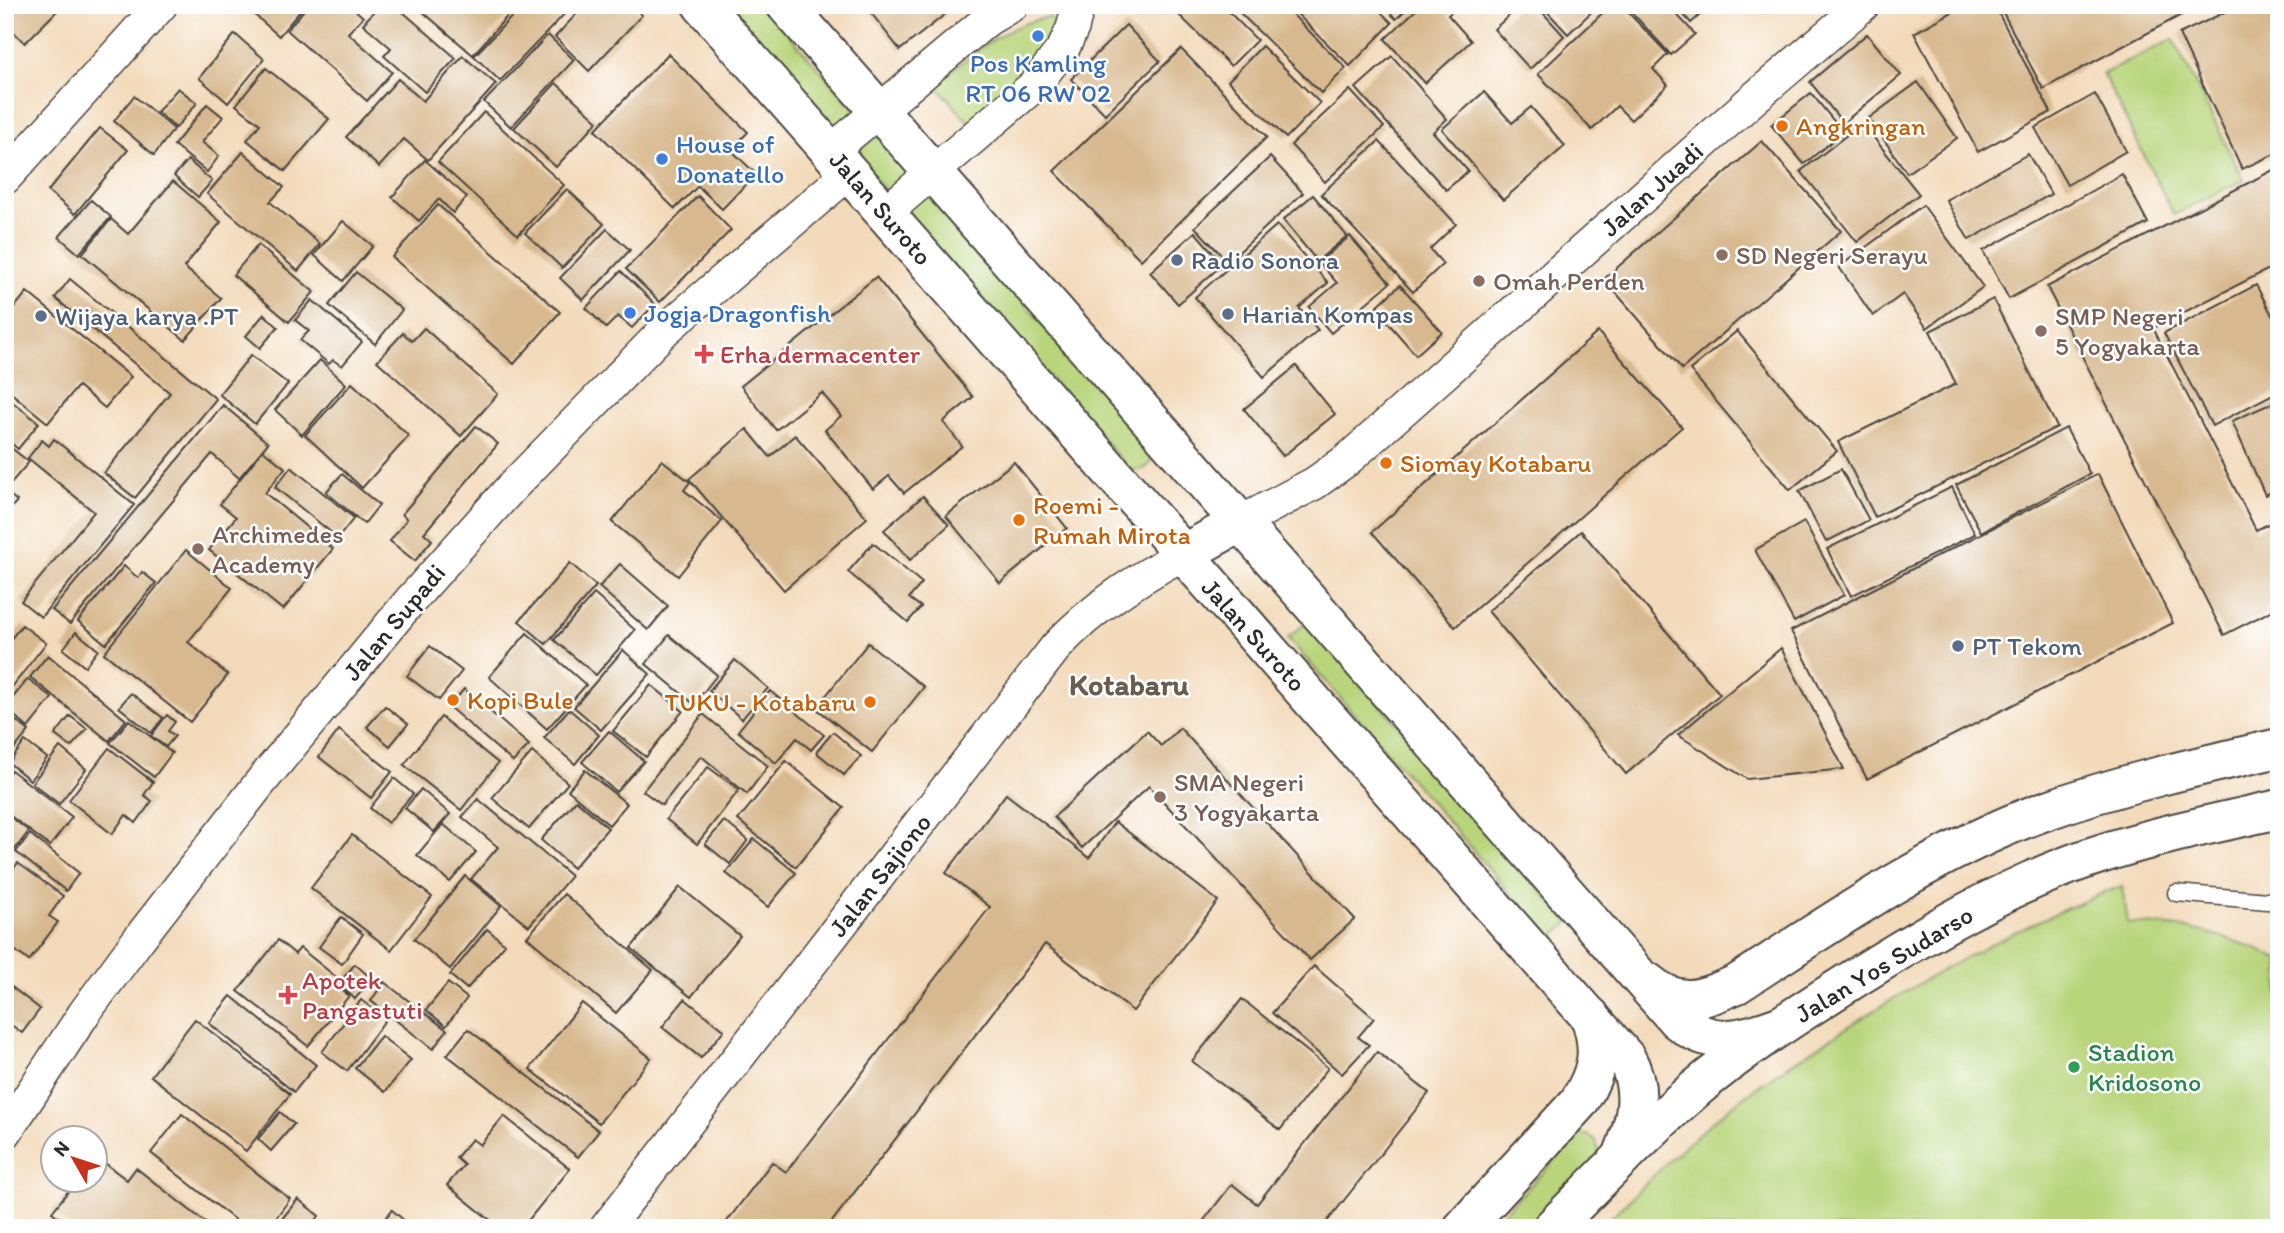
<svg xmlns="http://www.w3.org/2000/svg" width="2284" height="1233" font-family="Itim,sans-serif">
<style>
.green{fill:#b8d57c;stroke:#728054;stroke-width:2}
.building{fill:#d8b98f}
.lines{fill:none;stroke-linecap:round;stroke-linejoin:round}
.service-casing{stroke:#494540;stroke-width:19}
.minor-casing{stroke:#494540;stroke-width:35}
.tertiary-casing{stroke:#494540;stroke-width:42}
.secondary-casing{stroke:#494540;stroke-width:42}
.service{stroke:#fff;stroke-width:16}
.minor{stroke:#fff;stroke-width:32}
.tertiary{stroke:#fff;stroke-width:38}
.secondary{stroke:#fff;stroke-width:38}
.shop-dot{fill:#3f7fe0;stroke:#fff;stroke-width:2.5}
.food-dot{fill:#e8710a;stroke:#fff;stroke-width:2.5}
.education-dot{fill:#8d6e63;stroke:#fff;stroke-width:2.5}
.service-dot{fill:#5c6f8a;stroke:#fff;stroke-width:2.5}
.health-dot{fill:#e0444e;stroke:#fff;stroke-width:2.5}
.leisure-dot{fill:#2e9e5b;stroke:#fff;stroke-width:2.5}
.labels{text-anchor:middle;stroke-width:5;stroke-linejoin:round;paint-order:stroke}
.shop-label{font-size:26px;fill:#366cbe;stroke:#fff;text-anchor:start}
.food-label{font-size:26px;fill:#c56008;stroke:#fff;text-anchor:start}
.street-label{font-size:26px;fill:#2b2b2b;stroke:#fff}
.education-label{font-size:26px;fill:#785e54;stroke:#fff;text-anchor:start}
.service-label{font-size:26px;fill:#4e5e75;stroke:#fff;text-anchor:start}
.health-label{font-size:26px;fill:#be3a42;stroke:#fff;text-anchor:start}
.leisure-label{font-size:26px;fill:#27864d;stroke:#fff;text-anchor:start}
.quarter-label{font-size:30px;font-weight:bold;fill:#685d4e;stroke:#fff}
</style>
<rect width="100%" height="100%" fill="#fff"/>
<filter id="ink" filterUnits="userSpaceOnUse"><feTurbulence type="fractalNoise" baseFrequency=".0143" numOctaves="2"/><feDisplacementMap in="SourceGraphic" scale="14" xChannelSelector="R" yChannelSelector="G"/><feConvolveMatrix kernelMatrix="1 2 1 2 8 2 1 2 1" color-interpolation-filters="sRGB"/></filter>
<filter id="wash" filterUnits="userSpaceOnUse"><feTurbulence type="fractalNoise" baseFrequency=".00686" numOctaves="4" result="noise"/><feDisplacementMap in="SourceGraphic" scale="28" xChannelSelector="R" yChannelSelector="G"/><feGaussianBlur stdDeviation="1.57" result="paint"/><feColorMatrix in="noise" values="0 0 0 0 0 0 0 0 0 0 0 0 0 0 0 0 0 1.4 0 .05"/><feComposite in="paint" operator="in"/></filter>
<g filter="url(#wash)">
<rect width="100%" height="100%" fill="#f3daba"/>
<g class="green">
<path d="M723,5H763L1153,450C1153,466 1144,473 1129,469Z"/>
<path d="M1050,17L1054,23L1033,67L970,124L935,84C971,56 1004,24 1050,17Z"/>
<path d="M2173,39L2244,180L2174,215L2103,74Z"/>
<path d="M1308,621L1569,923L1550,939L1288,638Z"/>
<path d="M2122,886L2128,923C2187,925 2225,934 2279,959V1228H1600C1642,1187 1683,1145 1729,1108C1765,1079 1805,1055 1843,1030C1932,973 2023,923 2122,886Z"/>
<path d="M1579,1135H1587L1595,1139L1600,1154L1529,1228H1489Z"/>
</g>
<g id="blocks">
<g class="building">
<path d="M5,5H51L57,11L25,43L5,24Z"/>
<path d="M255,5H305L279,36L250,11Z"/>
<path d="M308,5H350L363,17L348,33L392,72L367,101L287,30Z"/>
<path d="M379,5H395L456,58L425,92L384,56L391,48L363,24Z"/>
<path d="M415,5H517L473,55Z"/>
<path d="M523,5H573L500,81L474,56Z"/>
<path d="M585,5H631L642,15L589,71L555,37Z"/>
<path d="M865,5H957L900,50Z"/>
<path d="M1169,5H1222L1257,40L1231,66Z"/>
<path d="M1232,5H1283L1346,68L1321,93Z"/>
<path d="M1288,5H1374L1392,23L1350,66Z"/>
<path d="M1383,5H1411L1396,19Z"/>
<path d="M1421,5H1459L1448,15L1471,41L1425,83L1385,39Z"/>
<path d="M1521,5H1536L1564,36L1530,69L1494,29Z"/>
<path d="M1541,5H1599L1568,34Z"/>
<path d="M1611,5H1621L1668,54L1653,69L1668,85L1631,120L1617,106L1592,130L1538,74Z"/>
<path d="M1625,5H1668L1695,34L1671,55Z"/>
<path d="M1675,5H1711L1691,23Z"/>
<path d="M1965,5H1994L2051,112L1978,152L1914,33Z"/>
<path d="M1999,5H2200L2043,89Z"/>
<path d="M2240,5H2279V152L2242,169L2179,34Z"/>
<path d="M1126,25L1160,61L1105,114L1071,79Z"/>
<path d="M235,34L264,59L228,103L199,78Z"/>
<path d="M1867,34L1901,75L1843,123L1810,82Z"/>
<path d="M548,35L574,60L511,127L484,102Z"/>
<path d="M1262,46L1320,103L1286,138L1228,81Z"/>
<path d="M1181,49L1267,137L1141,260L1054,171Z"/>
<path d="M668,54L748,132L731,150L756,174L722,209L698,186L675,209L595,130Z"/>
<path d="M463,56L496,84L428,160L404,139L379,167L346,137L398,79L423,101Z"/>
<path d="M1392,56L1447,119L1433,132L1468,171L1446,190L1356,88Z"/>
<path d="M266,68L329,119L285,171L247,140L260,124L236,105Z"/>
<path d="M1918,82L1957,138L1907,173L1869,118Z"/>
<path d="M556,83L598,121L556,167L514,128Z"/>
<path d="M178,88L197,103L176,128L157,112Z"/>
<path d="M1350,90L1384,127L1325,182L1291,145Z"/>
<path d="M1484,92L1512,123L1531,107L1565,146L1503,200L1442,129Z"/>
<path d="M1811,93L1843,132L1804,164L1771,125Z"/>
<path d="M2095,94L2126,151L2067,185L2035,128Z"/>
<path d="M134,96L174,129L154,155L114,121Z"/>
<path d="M207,104L223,117L202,142L219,156L207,172L174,145Z"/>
<path d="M484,112L564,185L518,235L438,162Z"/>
<path d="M1862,123L1919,194L1857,242L1801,171Z"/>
<path d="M100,128L128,150L75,214L48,191Z"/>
<path d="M1379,141L1456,224L1430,249L1443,264L1413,292L1321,194Z"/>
<path d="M1762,141L1841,231L1682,369L1604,279Z"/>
<path d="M243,152L284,187L270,202L320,244L298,271L207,194Z"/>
<path d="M2028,154L2051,194L1969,240L1946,200Z"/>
<path d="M1270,157L1303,193L1228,262L1195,227Z"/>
<path d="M188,160L212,181L198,197L174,176Z"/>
<path d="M425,160L467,197L453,213L439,199L419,221L392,197Z"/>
<path d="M2279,167V264L2153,328L2256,530L2279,519V607L2224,635L2047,287Z"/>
<path d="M2122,174L2148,223L2009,299L1983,251Z"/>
<path d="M173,181L221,222L184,267L221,298L185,340L82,254L111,219L128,234Z"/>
<path d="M567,189L604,224L562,268L525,233Z"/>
<path d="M1313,195L1347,236L1317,261L1283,220Z"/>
<path d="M698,196L731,230L660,302L626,269Z"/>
<path d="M91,200L111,217L79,254L59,237Z"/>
<path d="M438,205L560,312L514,364L392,257Z"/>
<path d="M1923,205L1983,287L1927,328L1903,294L1873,316L1839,267Z"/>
<path d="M343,221L373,246L343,281L314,255Z"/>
<path d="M1277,225L1328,283L1299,308L1318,330L1264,377L1195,297Z"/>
<path d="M607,229L630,250L583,300L560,278Z"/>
<path d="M1195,232L1223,264L1178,304L1150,272Z"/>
<path d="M1350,236L1390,283L1331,333L1309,307L1337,283L1319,262Z"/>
<path d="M258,245L314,292L289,322L233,275Z"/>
<path d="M621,271L655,304L632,328L618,316L606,328L586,308Z"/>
<path d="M356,272L402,310L375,344L329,305Z"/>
<path d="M876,277L973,397L943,422L962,446L904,493L889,476L873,489L825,430L841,416L822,393L776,430L741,386Z"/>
<path d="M70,279L216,399L135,498L104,473L170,393L55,298Z"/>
<path d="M1400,285L1442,332L1416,355L1375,308Z"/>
<path d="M2256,285L2279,328V391L2212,426L2164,333Z"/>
<path d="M27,292L131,377L105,408L78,386L48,423L5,388V319Z"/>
<path d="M1993,299L2057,427L1875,517L1838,442L1956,384L1930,331Z"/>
<path d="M312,300L362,342L342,366L333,360L329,364L300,340L309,331L295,320Z"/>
<path d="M264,314L278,327L260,348L246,336Z"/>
<path d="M424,328L498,394L461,436L377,361L403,333L412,341Z"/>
<path d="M1737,331L1837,451L1790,490L1690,370Z"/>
<path d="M1598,332L1682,427L1455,627L1372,532Z"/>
<path d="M251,355L288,384L255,424L219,394Z"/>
<path d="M320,360L346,384L302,435L275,410Z"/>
<path d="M1296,366L1335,414L1283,456L1244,409Z"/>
<path d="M352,383L409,436L362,488L305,435Z"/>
<path d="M5,396L39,423L18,449L5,438Z"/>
<path d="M2279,400V489L2265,495L2232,421Z"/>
<path d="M223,405L268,443L239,478L212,454L70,624L52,610Z"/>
<path d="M476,426L498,444L424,533L432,540L415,561L390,541L407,519L402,514Z"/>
<path d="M2066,428L2090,474L1981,532L1956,485Z"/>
<path d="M747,429L770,457L795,435L867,518L784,590L689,479Z"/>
<path d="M54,439L134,505L41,617L21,601L94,512L28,458L42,440L49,446Z"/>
<path d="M5,443L29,462L5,490Z"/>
<path d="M263,450L285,468L265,493L333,549L283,610L209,550L236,517L220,504Z"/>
<path d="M662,460L690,482L684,490L722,521L678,576L612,522Z"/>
<path d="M1014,462L1067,528L1000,583L946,516Z"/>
<path d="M291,467L354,518L338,538L275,487Z"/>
<path d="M1841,469L1869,520L1826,542L1799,491Z"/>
<path d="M342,474L379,505L364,524L326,492Z"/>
<path d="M2098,474L2173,623L1867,779L1791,631Z"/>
<path d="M1952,487L1975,534L1851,596L1827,549Z"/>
<path d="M5,491L17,501L5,515Z"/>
<path d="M923,496L949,525L910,560L884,530Z"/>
<path d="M1804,522L1844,595L1794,622L1755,550Z"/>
<path d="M1581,531L1720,694L1626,774L1488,611Z"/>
<path d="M873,543L922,583L909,598L921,607L908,622L848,572Z"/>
<path d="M186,550L232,588L188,642L228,675L190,722L104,653Z"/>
<path d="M570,563L596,586L546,644L519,621Z"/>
<path d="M620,564L668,606L648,630L599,587Z"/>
<path d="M124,566L138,578L142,572L156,583L106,644L78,621Z"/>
<path d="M594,594L635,630L596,675L554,640Z"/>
<path d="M22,625L46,643L5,696V646Z"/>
<path d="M76,632L98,650L85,667L63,649Z"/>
<path d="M527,633L586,685L547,729L489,677Z"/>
<path d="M669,635L717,675L694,704L646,664Z"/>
<path d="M868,643L924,687L872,752L816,708Z"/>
<path d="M430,646L462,671L439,700L407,676Z"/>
<path d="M1781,648L1844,769L1747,779L1678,735Z"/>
<path d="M623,650L650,674L601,730L574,707Z"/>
<path d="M48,655L126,720L109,741L30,677Z"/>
<path d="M735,660L768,688L742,719L709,691Z"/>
<path d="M28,679L52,698L28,728L5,707Z"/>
<path d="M651,685L683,711L646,757L613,731Z"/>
<path d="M464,689L529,745L513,762L449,707Z"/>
<path d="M770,691L824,735L811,750L797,738L776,763L738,731Z"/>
<path d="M131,693L163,718L151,733L119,707Z"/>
<path d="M385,706L408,724L390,746L367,727Z"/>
<path d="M569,709L599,735L575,764L544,738Z"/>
<path d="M5,712L29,731L11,753L5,749Z"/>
<path d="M703,714L768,766L747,794L701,756L662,805L643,791Z"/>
<path d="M167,715L175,722L168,731L175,736L166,747L151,736Z"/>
<path d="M70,716L87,729L71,747L55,735Z"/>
<path d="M441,717L498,763L461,810L404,765Z"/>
<path d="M129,720L172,753L154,777L110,743Z"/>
<path d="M1180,728L1355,919L1310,960L1149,786L1082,848L1054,817L1147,731L1161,746Z"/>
<path d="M339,730L392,772L371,798L319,757Z"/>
<path d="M609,731L644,761L616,792L582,762Z"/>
<path d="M833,732L861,756L844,775L816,752Z"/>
<path d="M25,741L47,758L30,780L9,763Z"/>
<path d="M60,747L86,769L59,804L32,783Z"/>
<path d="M109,748L153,782L144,795L152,801L136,823L126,815L112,834L69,800Z"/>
<path d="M532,752L568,783L529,829L492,798Z"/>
<path d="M786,761L844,808L796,867L738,820Z"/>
<path d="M708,767L739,790L697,844L666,819Z"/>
<path d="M11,770L72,817L50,846L5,812V778Z"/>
<path d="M585,770L627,804L609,825L568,790Z"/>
<path d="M394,778L413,794L388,823L370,808Z"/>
<path d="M421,789L450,814L434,832L405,808Z"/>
<path d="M1006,794L1089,858L1115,822L1218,901L1133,1011L1045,944L831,1223L836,1228H722L772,1162L786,1172L990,907L946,873Z"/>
<path d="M478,799L571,876L529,926L471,879L498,847L462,817Z"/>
<path d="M576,800L608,828L573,868L541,840Z"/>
<path d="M5,813L29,831L13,852L5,846Z"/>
<path d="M724,821L748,840L730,864L705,844Z"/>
<path d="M443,824L476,852L450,882L417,855Z"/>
<path d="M30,834L79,873L66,891L16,852Z"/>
<path d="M352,835L432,897L391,950L311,888Z"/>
<path d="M754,839L796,873L768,907L726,873Z"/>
<path d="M18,863L63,896L49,916L58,922L29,961L5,943V880Z"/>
<path d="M465,876L501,906L450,969L414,939Z"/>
<path d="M680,887L740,936L691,997L631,948Z"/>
<path d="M564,894L653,970L616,1013L527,937Z"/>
<path d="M341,917L363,934L342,964L319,947Z"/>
<path d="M487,929L505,944L467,989L450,975Z"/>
<path d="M278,940L295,954L300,948L341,981L355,964L372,979L355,999L337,983L336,985L349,996L308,1046L238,991Z"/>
<path d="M1314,966L1374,1018L1358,1037L1369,1045L1342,1074L1272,1013Z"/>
<path d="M5,982L40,1009L22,1033L5,1020Z"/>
<path d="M384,982L447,1030L433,1049L371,1001Z"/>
<path d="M448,983L467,998L446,1026L426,1010Z"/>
<path d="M231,996L316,1065L294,1092L209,1023Z"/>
<path d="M685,999L724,1030L701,1058L662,1027Z"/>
<path d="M1242,999L1328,1068L1280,1130L1192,1061Z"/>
<path d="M361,1000L386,1019L347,1071L322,1052Z"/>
<path d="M582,1003L651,1058L599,1123L530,1069Z"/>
<path d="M195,1019L290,1094L246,1151L151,1076Z"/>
<path d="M468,1029L599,1131L578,1157L447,1055Z"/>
<path d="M381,1036L411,1060L385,1092L355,1068Z"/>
<path d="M1377,1052L1429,1093L1322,1228H1198L1232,1184L1257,1204Z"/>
<path d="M280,1112L294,1124L271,1151L258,1139Z"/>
<path d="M182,1114L290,1199L268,1228H245L151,1153Z"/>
<path d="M504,1116L570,1169L522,1228H500L447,1185L464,1165L456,1158L472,1139L480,1145Z"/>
<path d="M102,1161L127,1180L136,1168L210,1226L73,1228L52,1212L77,1180L84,1184L87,1180H94V1171Z"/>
<path d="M298,1199L319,1216L310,1228H279L276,1226Z"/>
<path d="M392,1210L413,1228H378Z"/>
</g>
</g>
</g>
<g filter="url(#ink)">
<use href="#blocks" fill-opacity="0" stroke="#494540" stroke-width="2"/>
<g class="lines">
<defs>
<path id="service" d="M2176,893L2279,902"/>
<g id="minor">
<path d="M831,151L987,20L1012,5"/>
<path d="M5,178L161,5"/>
<path d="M885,213L1035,85L1064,47L1073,27L1078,5"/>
<path d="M1241,522L1315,483L1347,460L1752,100L1863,5"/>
<path d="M5,1133L85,1012L138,940L260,783L410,601L510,489L665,330L850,172"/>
<path d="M606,1228L1056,647C1093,607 1136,580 1183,554"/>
</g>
<g id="tertiary">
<path d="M1183,554L1241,522"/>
<path d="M1463,1228L1579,1102C1598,1071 1602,1051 1590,1016"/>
</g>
<g id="secondary">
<path d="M702,5L1626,1058C1645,1092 1635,1125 1621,1159"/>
<path d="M786,5L1677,1020C1713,1049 1742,1040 1782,1025"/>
<path d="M1646,981C1679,1009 1700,1000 1737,984C1834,921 1933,852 2042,812C2119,784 2199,766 2279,748"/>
<path d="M1552,1228C1598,1182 1643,1134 1693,1091C1740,1051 1792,1018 1844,985C1923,935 2005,886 2094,856C2154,836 2216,823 2279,809"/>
</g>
</defs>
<use href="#service" class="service-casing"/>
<use href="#minor" class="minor-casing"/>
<use href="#tertiary" class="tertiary-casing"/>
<use href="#secondary" class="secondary-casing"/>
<use href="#service" class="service"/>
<use href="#minor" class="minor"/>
<use href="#tertiary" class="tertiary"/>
<use href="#secondary" class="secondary"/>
</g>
</g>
<g class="shop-dot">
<circle cx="1038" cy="36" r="7"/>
<circle cx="662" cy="159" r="7"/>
<circle cx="630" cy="313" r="7"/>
</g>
<g class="food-dot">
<circle cx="1782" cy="126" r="7"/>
<circle cx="1386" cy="463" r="7"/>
<circle cx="1019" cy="520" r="7"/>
<circle cx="453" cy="700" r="7"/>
<circle cx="870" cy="702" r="7"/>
</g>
<g class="education-dot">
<circle cx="1722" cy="255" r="7"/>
<circle cx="1479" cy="281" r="7"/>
<circle cx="2041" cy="331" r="7"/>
<circle cx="198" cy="549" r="7"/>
<circle cx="1160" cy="797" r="7"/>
</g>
<g class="service-dot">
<circle cx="1177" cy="260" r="7"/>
<circle cx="1228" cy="314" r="7"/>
<circle cx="41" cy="316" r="7"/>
<circle cx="1958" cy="646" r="7"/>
</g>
<g class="health-dot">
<path d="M700.5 343.5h7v7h7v7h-7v7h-7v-7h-7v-7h7z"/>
<path d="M284.5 984.5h7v7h7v7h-7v7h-7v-7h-7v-7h7z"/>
</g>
<circle class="leisure-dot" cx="2074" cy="1067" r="7"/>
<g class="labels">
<g class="shop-label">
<text x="1038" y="72" text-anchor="middle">Pos Kamling<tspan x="1038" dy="30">RT 06 RW 02</tspan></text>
<text x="676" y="153">House of<tspan x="676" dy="30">Donatello</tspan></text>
<text x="644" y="322">Jogja Dragonfish</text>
</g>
<g class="food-label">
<text x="1796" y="135">Angkringan</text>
<text x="1400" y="472">Siomay Kotabaru</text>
<text x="1033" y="514">Roemi -<tspan x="1033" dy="30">Rumah Mirota</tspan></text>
<text x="467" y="709">Kopi Bule</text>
<text x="856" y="711" text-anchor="end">TUKU - Kotabaru</text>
</g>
<g class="street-label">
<text transform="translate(1652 189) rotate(-42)" y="9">Jalan Juadi</text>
<text transform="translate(881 208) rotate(49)" y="9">Jalan Suroto</text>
<text transform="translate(394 622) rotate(-50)" y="9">Jalan Supadi</text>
<text transform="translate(1254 635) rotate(48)" y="9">Jalan Suroto</text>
<text transform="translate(880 875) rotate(-52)" y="9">Jalan Sajiono</text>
<text transform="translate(1884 964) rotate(-31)" y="9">Jalan Yos Sudarso</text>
</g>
<g class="education-label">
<text x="1736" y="264">SD Negeri Serayu</text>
<text x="1493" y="290">Omah Perden</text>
<text x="2055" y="325">SMP Negeri<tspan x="2055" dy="30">5 Yogyakarta</tspan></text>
<text x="212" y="543">Archimedes<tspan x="212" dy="30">Academy</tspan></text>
<text x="1174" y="791">SMA Negeri<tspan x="1174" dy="30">3 Yogyakarta</tspan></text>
</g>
<g class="service-label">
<text x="1191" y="269">Radio Sonora</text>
<text x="1242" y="323">Harian Kompas</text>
<text x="55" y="325">Wijaya karya .PT</text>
<text x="1972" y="655">PT Tekom</text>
</g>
<g class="health-label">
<text x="720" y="363">Erha dermacenter</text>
<text x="302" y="989">Apotek<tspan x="302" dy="30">Pangastuti</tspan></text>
</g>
<g class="leisure-label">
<text x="2088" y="1061">Stadion<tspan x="2088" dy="30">Kridosono</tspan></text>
</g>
<g class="quarter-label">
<text x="1129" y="695">Kotabaru</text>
</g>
</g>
<rect width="2284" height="1233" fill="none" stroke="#fff" stroke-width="28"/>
<g transform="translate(74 1159) rotate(309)"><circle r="33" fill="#ffffff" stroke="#aaaaaa" stroke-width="2"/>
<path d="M0-5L12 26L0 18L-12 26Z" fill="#c8321e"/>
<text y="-10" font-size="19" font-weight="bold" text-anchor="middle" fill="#2b2b2b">N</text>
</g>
</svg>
